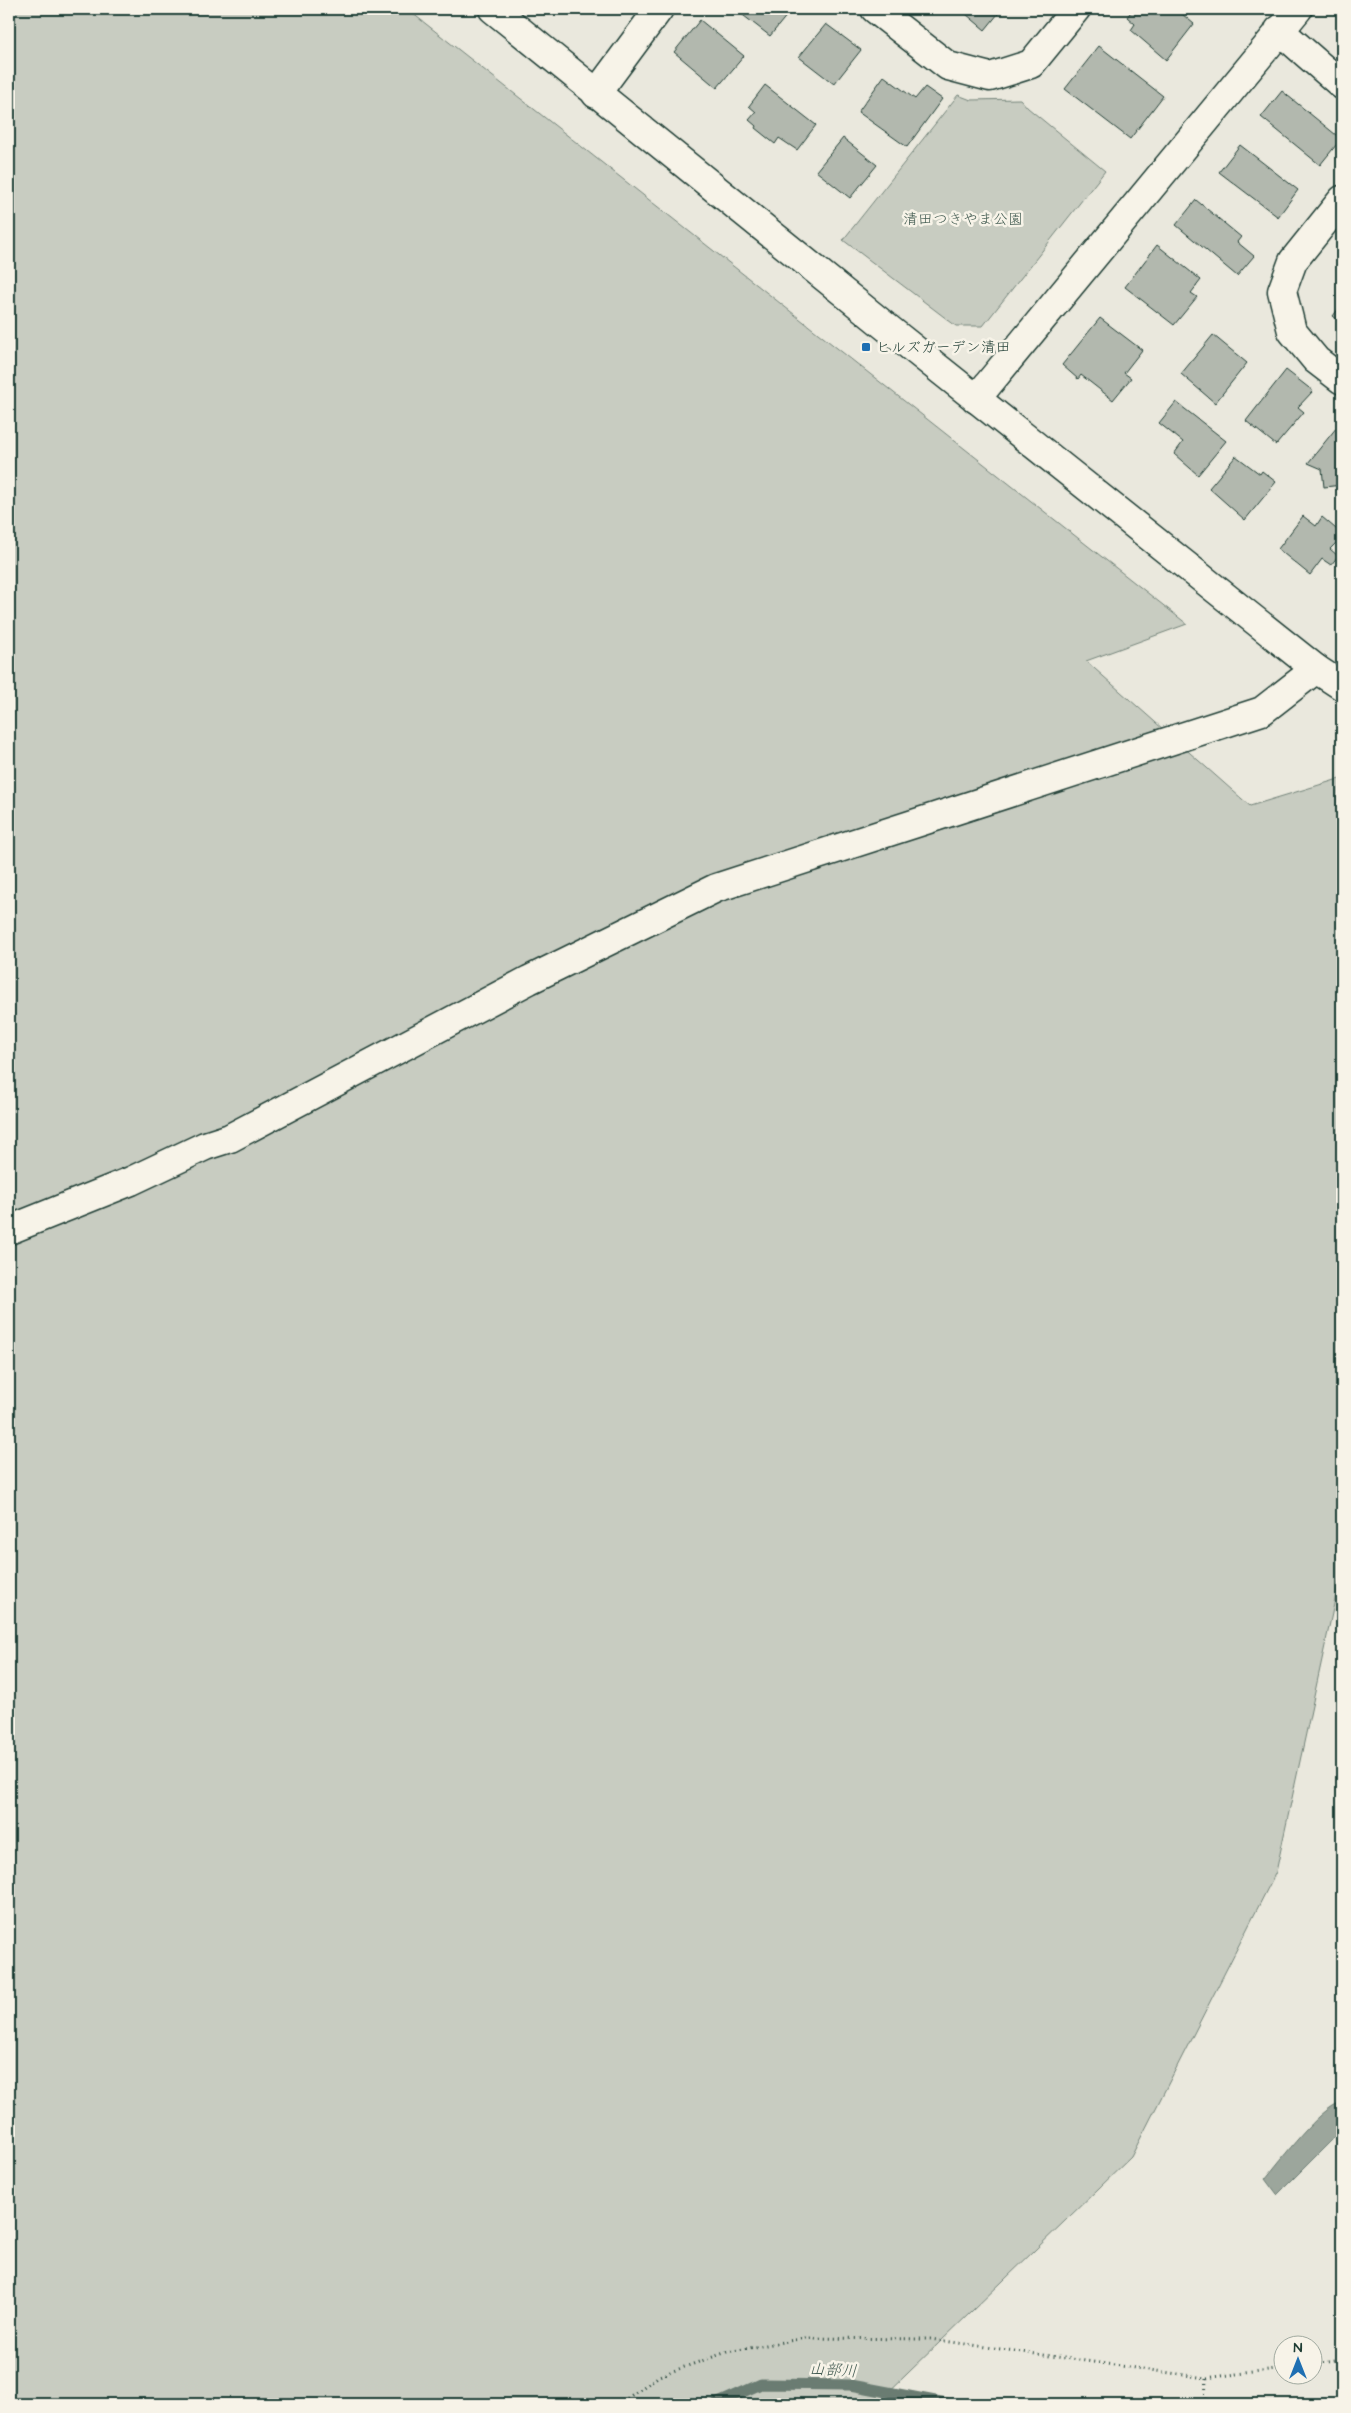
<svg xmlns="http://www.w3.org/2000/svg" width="1351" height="2413" font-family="'Architects Daughter','Klee One',sans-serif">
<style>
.green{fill:#c8ccc1;stroke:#74847a}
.water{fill:#9ca69c;stroke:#6a7c72}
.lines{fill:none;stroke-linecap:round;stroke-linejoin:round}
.stream{stroke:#6a7c72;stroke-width:11}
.building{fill:#b2b8ae;stroke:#1f3d34}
.street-casing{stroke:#1f3d34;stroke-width:31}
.secondary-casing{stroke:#1f3d34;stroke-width:31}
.path{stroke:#1f3d34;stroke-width:3;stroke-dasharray:1 4;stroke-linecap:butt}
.street{stroke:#f7f3e8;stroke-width:28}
.secondary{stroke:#f7f3e8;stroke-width:28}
.poi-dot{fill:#1f6fb2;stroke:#f7f3e8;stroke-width:2}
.labels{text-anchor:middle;stroke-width:5;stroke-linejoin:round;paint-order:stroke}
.park-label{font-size:15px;fill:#415a50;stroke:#f7f3e8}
.poi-label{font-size:15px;fill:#1f3d34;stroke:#f7f3e8;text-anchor:start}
.water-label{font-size:16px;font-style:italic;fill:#445c53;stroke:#f7f3e8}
</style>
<rect width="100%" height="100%" fill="#eae8dd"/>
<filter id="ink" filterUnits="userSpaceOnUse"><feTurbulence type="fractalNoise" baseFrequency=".02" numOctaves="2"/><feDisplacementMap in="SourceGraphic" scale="10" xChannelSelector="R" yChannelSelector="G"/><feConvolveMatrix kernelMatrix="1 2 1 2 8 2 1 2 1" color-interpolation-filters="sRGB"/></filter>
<g filter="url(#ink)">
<g class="green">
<path d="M9,9H407L1187,624L1086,661L1250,806L1342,778V1567L1276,1872L1131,2157L876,2404H9Z"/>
<path d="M958,95L971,100L1020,99L1028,108L1105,171L983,326H956L843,240Z"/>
</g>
<path class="water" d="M1342,2102V2133L1337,2135L1277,2195L1265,2179C1281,2160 1320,2107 1342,2102Z"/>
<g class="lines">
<path class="stream" d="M716,2404L761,2384L851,2385L951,2404"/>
</g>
<g class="building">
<path d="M735,9H792L770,36Z"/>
<path d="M960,9H1002L985,30Z"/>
<path d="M1133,9H1176L1194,24L1166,60L1131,30L1135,24L1127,17Z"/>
<path d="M700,20L744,56L717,88L674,52Z"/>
<path d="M826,24L861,50L834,84L799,57Z"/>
<path d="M1099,46L1163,96L1130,139L1065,89Z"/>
<path d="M884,76L915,99L925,87L942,99L907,147L858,112Z"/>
<path d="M765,85L816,125L797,150L779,138L775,144L755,128L756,126L749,120L756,112L749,106Z"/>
<path d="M1282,91L1341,139L1320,165L1261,117Z"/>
<path d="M843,138L877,165L850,198L816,171Z"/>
<path d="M1240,145L1298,190L1278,217L1219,172Z"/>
<path d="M1196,200L1241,237L1237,242L1254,256L1237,276L1176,225Z"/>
<path d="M1157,245L1201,280L1191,293L1197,297L1174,325L1125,287Z"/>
<path d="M1342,304V323L1333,316Z"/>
<path d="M1100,318L1142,350L1124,373L1131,378L1113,400L1081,375L1078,379L1062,365Z"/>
<path d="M1213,335L1247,363L1215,403L1181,374Z"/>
<path d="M1286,370L1313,391L1298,407L1304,412L1276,445L1246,421Z"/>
<path d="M1176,402L1226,441L1198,475L1174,454L1183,442L1159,423Z"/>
<path d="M1337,427L1342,431V485L1324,487L1322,469L1308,463Z"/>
<path d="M1236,456L1260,474L1262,471L1276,482L1245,520L1209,488Z"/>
<path d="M1303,516L1316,526L1322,517L1342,534V537L1330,549L1338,556L1331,565L1322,559L1310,575L1278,549Z"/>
</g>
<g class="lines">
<defs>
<g id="street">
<path d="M875,9L948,66L990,77L1031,64L1076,9"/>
<path d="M1279,30L1342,85"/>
<path d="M596,94L659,9"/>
<path d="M1342,200L1293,261L1282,291L1292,331L1316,360L1342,380"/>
<path d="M9,1230L131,1181L205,1146L230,1138L529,980L716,888L1262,711L1316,669"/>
</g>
<g id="secondary">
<path d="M493,9L885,326L1316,669L1342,686"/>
<path d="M976,399L1298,9"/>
</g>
</defs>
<use href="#street" class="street-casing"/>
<use href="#secondary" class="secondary-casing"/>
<g class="path">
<path d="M1314,2364L1342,2360"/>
<path d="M619,2404L659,2376L727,2352L805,2338L930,2339L1206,2378L1284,2368"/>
<path d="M1205,2404L1206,2378"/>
</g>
<use href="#street" class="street"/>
<use href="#secondary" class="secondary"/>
</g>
</g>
<rect class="poi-dot" x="861" y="342" width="10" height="10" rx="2.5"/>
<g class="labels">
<g class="park-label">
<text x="963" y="224">清田つきやま公園</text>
</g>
<g class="poi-label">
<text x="876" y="352">ヒルズガーデン清田</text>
</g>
<g class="water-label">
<text transform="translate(833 2369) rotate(3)" y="6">山部川</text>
</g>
</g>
<rect width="1351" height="2413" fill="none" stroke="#f7f3e8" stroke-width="30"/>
<rect x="15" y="15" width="1321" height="2383" fill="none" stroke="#1f3d34" stroke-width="2" filter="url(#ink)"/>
<g transform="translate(1298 2360)"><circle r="24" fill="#f7f3e8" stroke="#a1aaa0"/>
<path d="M0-4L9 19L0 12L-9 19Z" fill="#1f6fb2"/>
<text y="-8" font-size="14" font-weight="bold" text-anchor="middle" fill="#1f3d34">N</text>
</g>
</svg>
